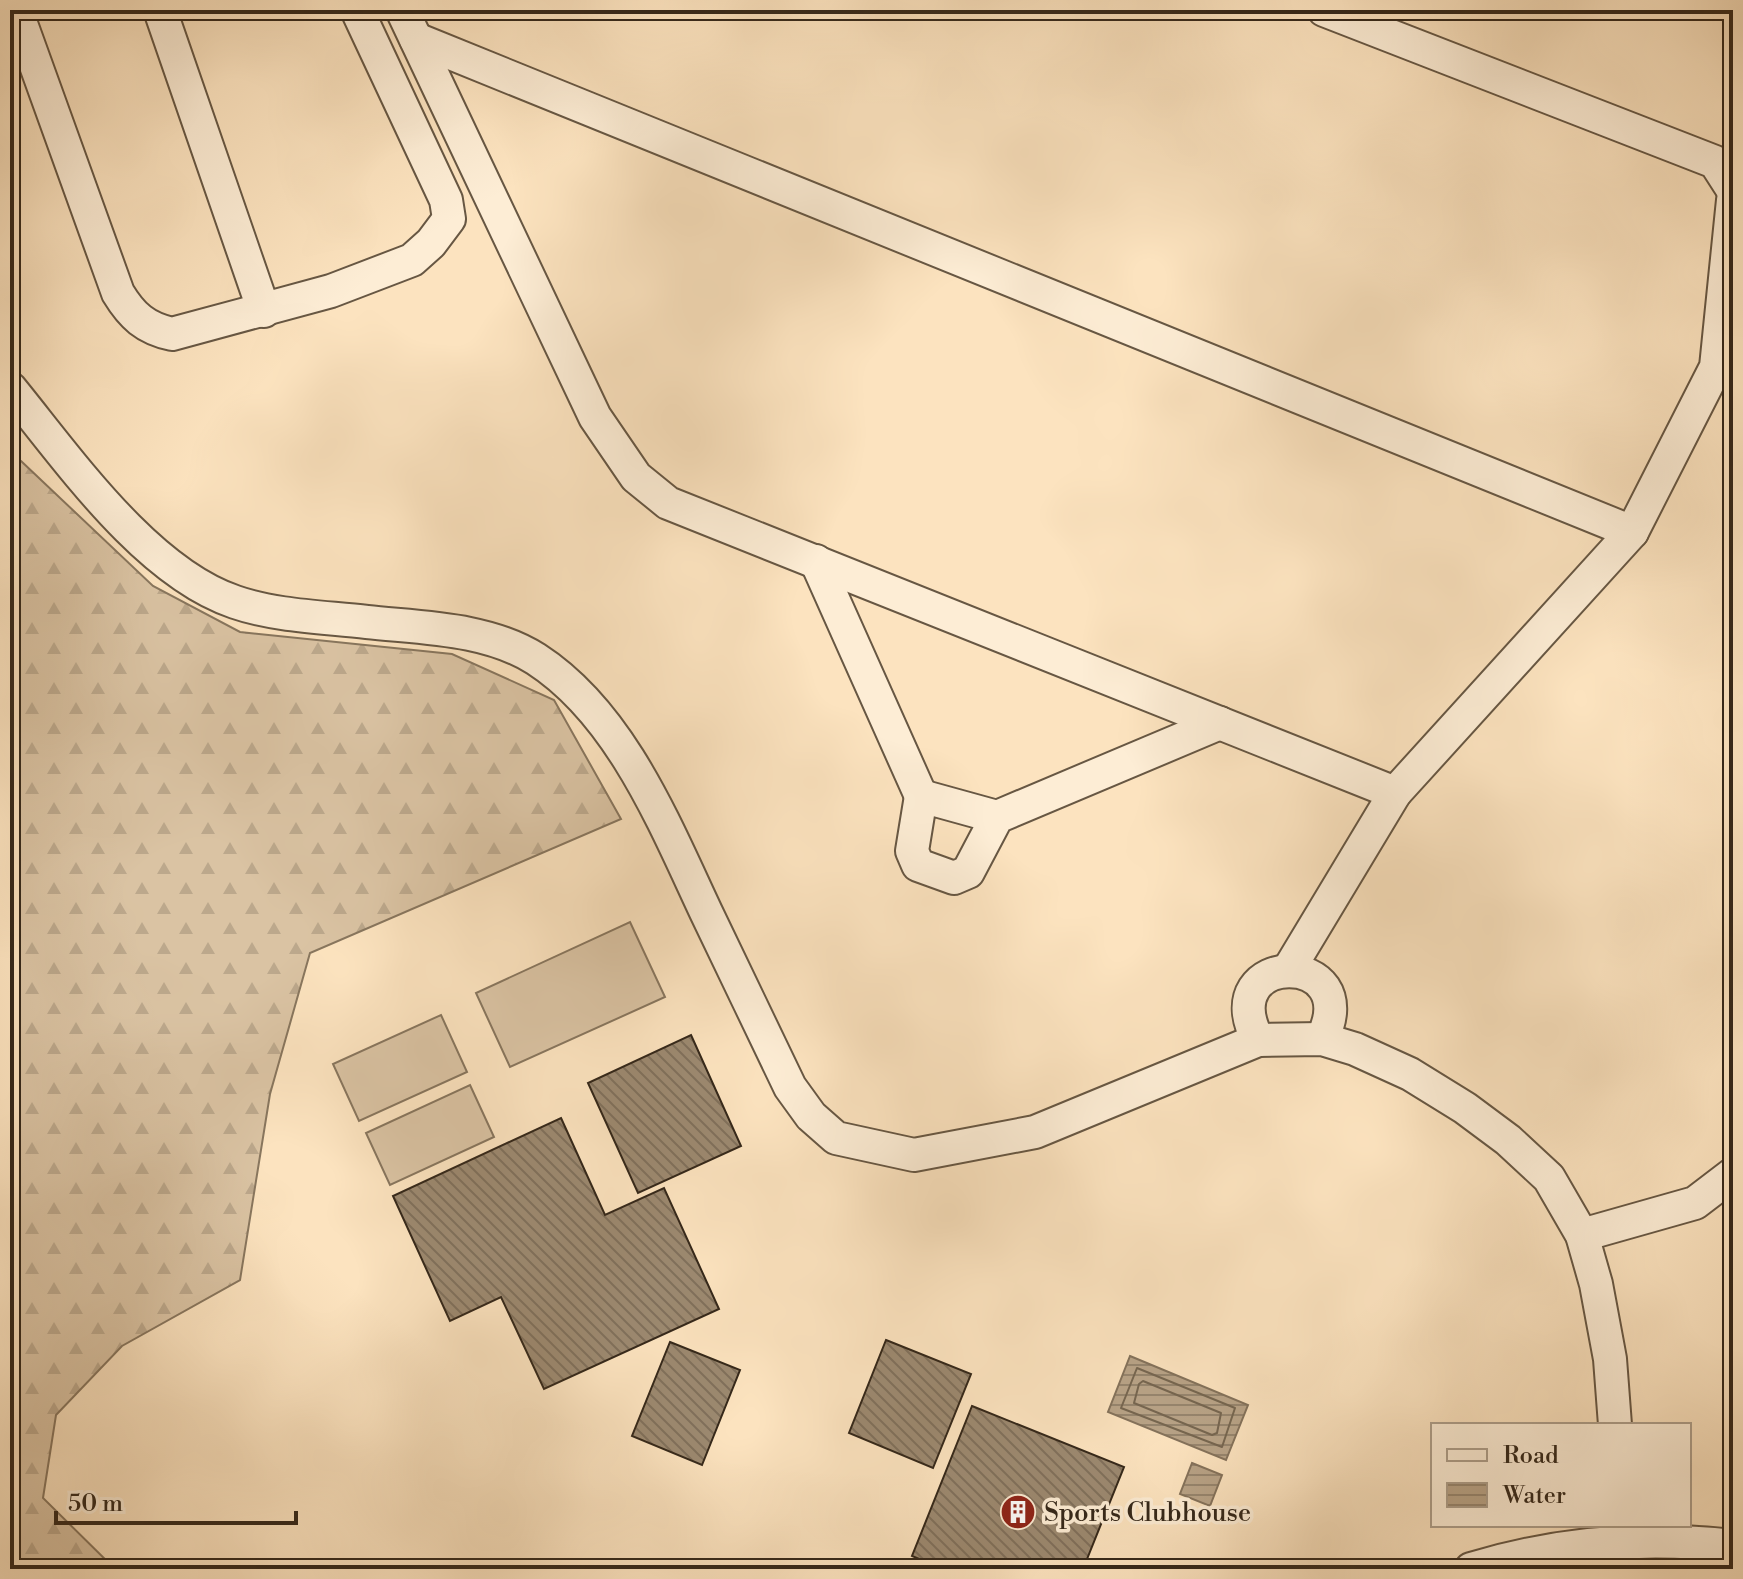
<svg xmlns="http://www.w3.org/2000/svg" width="1743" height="1579" font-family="'Libre Bodoni',serif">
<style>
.forest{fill:url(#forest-firs);stroke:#88765e;stroke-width:2}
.pitch{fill:#dac3a3;stroke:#88765e;stroke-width:2}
.water{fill:url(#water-rules);stroke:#84725b;stroke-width:2}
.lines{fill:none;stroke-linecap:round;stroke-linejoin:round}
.shore{stroke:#766650;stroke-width:2}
.building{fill:url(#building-back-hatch);stroke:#35281a;stroke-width:2}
.street-casing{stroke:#675743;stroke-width:36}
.street{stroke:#fdedd5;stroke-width:32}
.labels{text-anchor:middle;stroke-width:7;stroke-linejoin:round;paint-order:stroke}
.poi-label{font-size:26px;fill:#35281a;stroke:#fdedd5;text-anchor:start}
</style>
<defs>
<pattern id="forest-firs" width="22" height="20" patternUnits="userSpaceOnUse" patternTransform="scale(2)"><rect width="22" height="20" fill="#dac3a3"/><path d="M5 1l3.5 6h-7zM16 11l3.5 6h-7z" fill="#bca88c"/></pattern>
<pattern id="water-rules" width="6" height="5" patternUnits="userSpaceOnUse" patternTransform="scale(2)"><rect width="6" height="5" fill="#b8a387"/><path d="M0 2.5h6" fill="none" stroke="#96856e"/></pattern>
<pattern id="building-back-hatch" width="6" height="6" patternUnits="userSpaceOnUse" patternTransform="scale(2)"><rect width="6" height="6" fill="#9c8970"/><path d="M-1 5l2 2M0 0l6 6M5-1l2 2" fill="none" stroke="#80705b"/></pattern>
</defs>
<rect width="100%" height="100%" fill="#fce3bf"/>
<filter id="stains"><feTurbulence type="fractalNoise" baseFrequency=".0025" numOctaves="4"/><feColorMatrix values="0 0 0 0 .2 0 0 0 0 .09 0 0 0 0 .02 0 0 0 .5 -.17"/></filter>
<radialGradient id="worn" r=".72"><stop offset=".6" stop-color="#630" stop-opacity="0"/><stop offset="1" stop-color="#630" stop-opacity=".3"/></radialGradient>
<path class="forest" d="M21,461L153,586L240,632L452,654L554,700L621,819L310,953L270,1094L240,1280L122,1346L56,1415L43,1498L115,1569H10V463Z"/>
<g class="pitch">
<path d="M630,922L665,997L510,1067L476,993Z"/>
<path d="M441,1015L467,1072L359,1121L333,1064Z"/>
<path d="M470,1085L494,1137L390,1185L366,1133Z"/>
</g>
<g class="water">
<path d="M1130,1356L1248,1405L1226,1460L1108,1412Z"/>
<path d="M1192,1463L1222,1475L1210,1506L1180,1494Z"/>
</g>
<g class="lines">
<g class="shore">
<path d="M1137,1368L1235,1408L1222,1447L1121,1408Z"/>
<path d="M1143,1381L1221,1413L1217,1433L1212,1435L1134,1403L1139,1384Z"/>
</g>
</g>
<g class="building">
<path d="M691,1035L741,1146L638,1193L588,1083Z"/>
<path d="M561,1118L605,1215L664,1188L719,1309L544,1389L501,1297L450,1321L393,1196Z"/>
<path d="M886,1340L971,1374L933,1468L849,1433Z"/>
<path d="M670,1342L740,1370L702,1465L632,1436Z"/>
<path d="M972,1406L1124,1467L1083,1569H943L912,1556Z"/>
</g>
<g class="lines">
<defs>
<g id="street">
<path d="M16,10L118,293C132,316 145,328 172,334L331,291L412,260L431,243L449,219L446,200L357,10"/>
<path d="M160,10L264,311"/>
<path d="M402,10L595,417L636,477L668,503L1395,793"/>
<path d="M1324,10L1715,162L1733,190"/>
<path d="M416,39L1632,532"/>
<path d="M10,388C68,459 146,572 235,602C275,616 324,617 367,622C423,628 487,628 536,659C621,714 665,825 706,912C734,970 762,1029 790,1087L811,1116L836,1138L914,1155L1035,1132L1258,1040L1322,1039L1355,1049L1410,1074L1465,1108L1508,1140L1549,1178L1582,1235L1596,1284L1610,1359L1615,1425"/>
<path d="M816,561L921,796"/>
<path d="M997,817L968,872L954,878L918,865L912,851L921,796L997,817L1220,723"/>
<path d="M1289,969L1395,793L1632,532L1716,367L1733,200"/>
<path d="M1258,1040C1210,949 1367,948 1322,1039"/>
<path d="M1582,1235L1695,1203L1733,1174"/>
<path d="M1471,1569C1556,1543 1645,1536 1733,1546"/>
</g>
</defs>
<use href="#street" class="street-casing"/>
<use href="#street" class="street"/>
</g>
<defs>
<symbol id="building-disc" viewBox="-11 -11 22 22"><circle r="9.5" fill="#8f2418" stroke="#fdedd5"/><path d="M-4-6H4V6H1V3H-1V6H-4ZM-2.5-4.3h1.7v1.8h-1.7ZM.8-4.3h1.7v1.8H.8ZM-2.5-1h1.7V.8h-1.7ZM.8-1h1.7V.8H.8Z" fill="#fff"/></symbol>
</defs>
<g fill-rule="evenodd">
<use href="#building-disc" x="998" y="1492" width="40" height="40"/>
</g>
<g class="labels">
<g class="poi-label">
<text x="1044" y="1521">Sports Clubhouse</text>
</g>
</g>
<rect width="1743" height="1579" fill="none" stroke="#fce3bf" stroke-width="40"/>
<rect x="12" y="12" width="1719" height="1555" fill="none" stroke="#35281a" stroke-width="4"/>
<rect x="20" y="20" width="1703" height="1539" fill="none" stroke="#35281a" stroke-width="2"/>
<rect x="1431" y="1423" width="260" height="104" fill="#fdedd5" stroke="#ad9e8a" stroke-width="2"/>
<rect x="1447" y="1449" width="40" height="12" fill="#fdedd5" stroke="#ad9e8a" stroke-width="2"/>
<text x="1503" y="1463" font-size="24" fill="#35281a">Road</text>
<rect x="1447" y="1483" width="40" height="24" fill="url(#water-rules)" stroke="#ad9e8a" stroke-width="2"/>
<text x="1503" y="1503" font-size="24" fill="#35281a">Water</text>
<path d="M56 1511v12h240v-12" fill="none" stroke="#35281a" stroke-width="4"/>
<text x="68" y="1511" font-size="24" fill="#35281a" stroke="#fdedd5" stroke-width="6" paint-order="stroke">50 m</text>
<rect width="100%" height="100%" filter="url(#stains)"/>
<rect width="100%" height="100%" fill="url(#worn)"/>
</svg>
